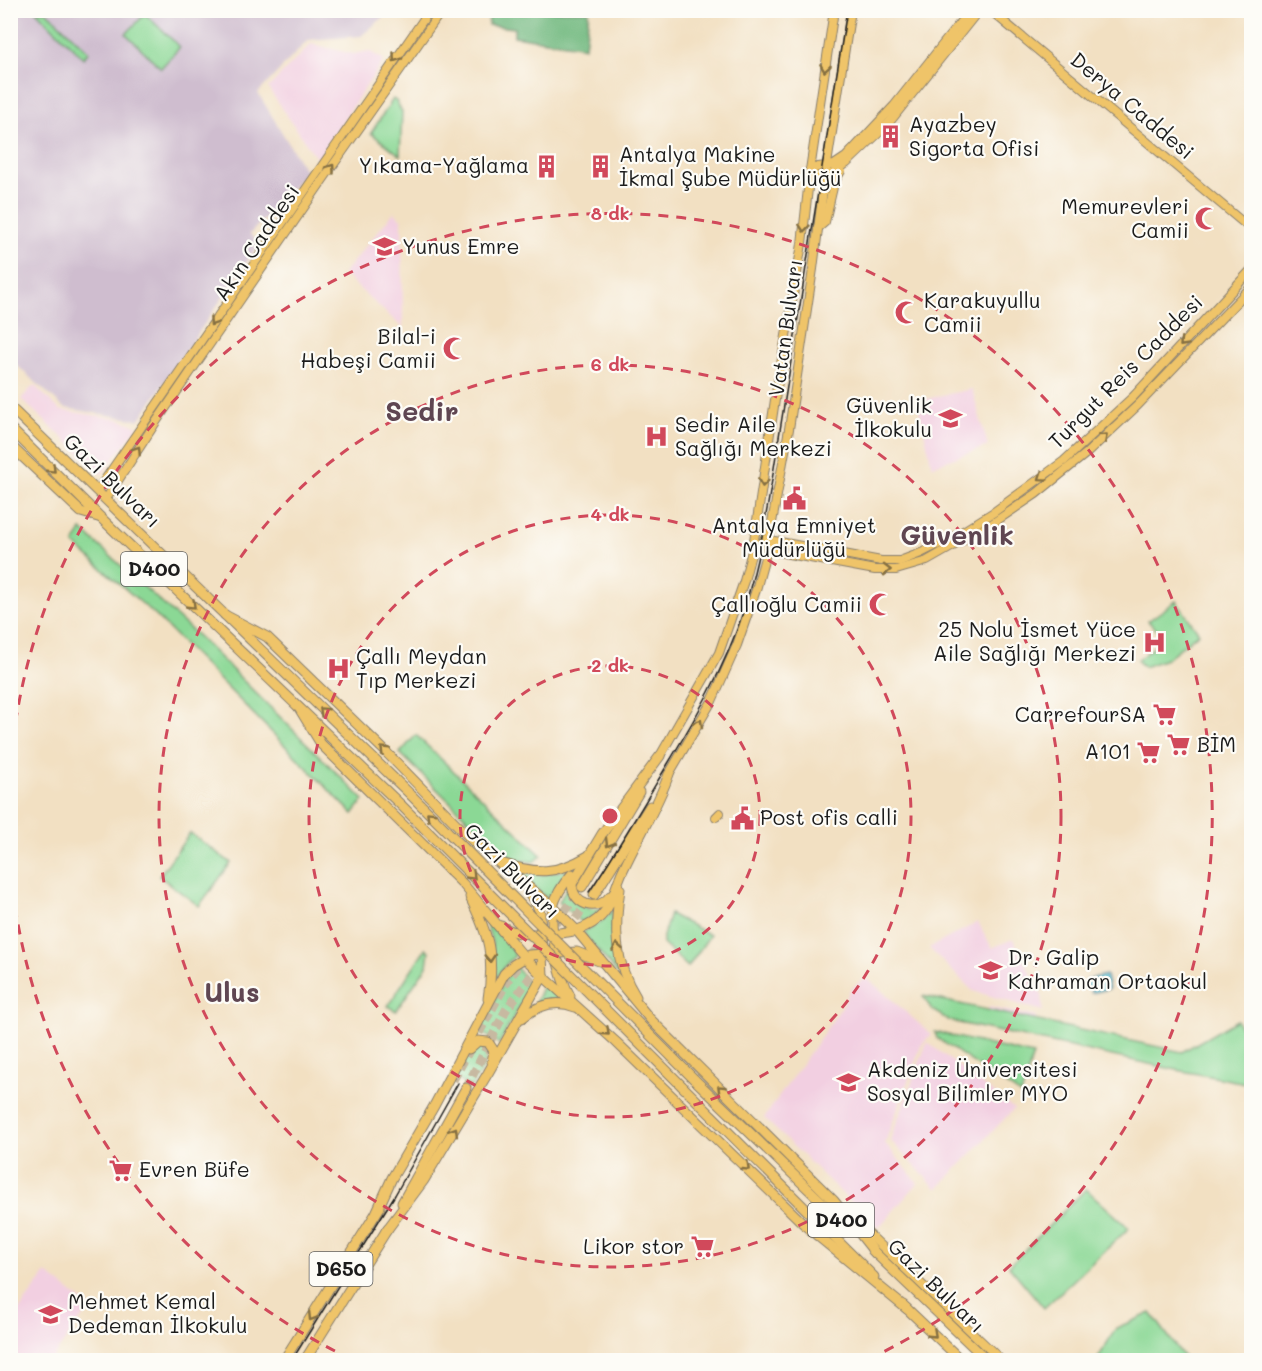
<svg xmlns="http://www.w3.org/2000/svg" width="1262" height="1371" font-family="Mali,sans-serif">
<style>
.built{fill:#f2cfe1}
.industrial{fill:#cfbdcf}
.green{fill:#8bd895;stroke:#547a58;stroke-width:1.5}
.forest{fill:#70b87e;stroke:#466a4d;stroke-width:1.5}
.water{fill:#4db5cb;stroke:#346874;stroke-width:1.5}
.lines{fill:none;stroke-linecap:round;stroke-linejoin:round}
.highway-tunnel{stroke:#c7b9a1;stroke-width:9;stroke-dasharray:9 4.5;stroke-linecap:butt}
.major-casing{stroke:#877e6f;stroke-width:10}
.highway-casing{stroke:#877e6f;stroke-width:11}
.major{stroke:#efc469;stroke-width:8}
.highway{stroke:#efc469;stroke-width:9}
.tram{stroke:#1c1c1c;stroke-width:1.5}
.highway-bridge-casing{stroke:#877e6f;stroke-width:11;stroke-linecap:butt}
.highway-bridge{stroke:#efc469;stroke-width:9}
.oneway{stroke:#867042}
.ring{fill:none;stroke:#d1495b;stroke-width:3;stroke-dasharray:10 8}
.labels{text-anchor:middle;stroke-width:4.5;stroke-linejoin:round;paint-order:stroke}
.shield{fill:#fdfcf7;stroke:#605f5e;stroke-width:1.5}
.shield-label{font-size:20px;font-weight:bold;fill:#1c1c1c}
.street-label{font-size:21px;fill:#1c1c1c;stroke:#fdfcf7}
.poi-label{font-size:21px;fill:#1c1c1c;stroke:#fdfcf7;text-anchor:start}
.district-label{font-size:27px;font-weight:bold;fill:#5f4652;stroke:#fdfcf7}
.centre{fill:#d1495b;stroke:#fdfcf7;stroke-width:3}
.ring-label{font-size:18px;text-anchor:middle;font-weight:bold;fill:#d1495b;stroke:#fdfcf7;stroke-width:4.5;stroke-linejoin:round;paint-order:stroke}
</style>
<rect width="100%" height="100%" fill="#fdfcf7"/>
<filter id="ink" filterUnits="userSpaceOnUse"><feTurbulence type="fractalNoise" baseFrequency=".0167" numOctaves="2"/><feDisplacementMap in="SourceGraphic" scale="12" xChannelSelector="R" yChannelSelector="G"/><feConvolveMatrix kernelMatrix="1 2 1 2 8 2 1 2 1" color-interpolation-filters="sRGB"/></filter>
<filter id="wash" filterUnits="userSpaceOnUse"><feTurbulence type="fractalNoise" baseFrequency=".008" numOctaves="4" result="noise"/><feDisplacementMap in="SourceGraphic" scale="24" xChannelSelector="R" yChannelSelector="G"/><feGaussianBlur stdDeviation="1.35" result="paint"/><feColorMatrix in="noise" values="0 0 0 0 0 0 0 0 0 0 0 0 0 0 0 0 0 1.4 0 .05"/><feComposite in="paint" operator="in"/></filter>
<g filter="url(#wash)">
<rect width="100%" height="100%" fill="#f2e0c2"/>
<g class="built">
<path d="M311,44L353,54L369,51L384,60L317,159L268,88Z"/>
<path d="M394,212L402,220L403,328L343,274Z"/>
<path d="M34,385L60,410L118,419L138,426L102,474L21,399Z"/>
<path d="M972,389L988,446L932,466L917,401Z"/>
<path d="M978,922L992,948L1013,939L1042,995L1043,1011L973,991L929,948Z"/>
<path d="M868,979L931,1034L921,1046L885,1143L918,1183L878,1228L764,1118L841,1008L850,990L862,980Z"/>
<path d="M989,1007L1036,1017L1032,1036L986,1026Z"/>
<path d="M927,1042L1014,1109L937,1189L890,1140Z"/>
<path d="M46,1273L90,1307L51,1360H11V1322Z"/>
</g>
<path class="industrial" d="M11,11H391L361,36L308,40L258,93L306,172L250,234L259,244L139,420L64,408L11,360Z"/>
<g class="green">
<path d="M36,11H46L89,52L83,58Z"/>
<path d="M145,14L180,47L161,68L126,34Z"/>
<path d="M393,99L396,101L402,112L400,155L371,133Z"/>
<path d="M82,530L199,637L364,800L353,814L154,614L74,544Z"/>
<path d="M1176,601L1199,633L1166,659L1144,667L1137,660L1154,647L1162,635L1148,621Z"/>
<path d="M416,735L542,856L533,862L517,860L498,849L400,753Z"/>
<path d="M190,833L231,863L199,906L159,876Z"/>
<path d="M570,869L559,881L552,899L549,900L517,872L540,875Z"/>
<path d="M569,883C577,900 581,913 603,908L589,919L581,922L559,902Z"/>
<path d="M613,910L612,939L621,978L584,934V931L601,922Z"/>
<path d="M670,914L710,935L688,967L663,944V936Z"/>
<path d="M485,919L513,950L515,956L509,961L494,980L492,943Z"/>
<path d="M425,949L429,951L427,966L396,1011L388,1006Z"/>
<path d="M516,967L531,986L499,1044L486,1035L476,1034L509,973Z"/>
<path d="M544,983L565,1000L534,1006Z"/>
<path d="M923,996L1182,1052L1237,1020L1251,1051V1084L1172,1069L950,1021L932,1010Z"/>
<path d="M935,1032L1033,1055L1021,1095L937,1038Z"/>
<path d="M478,1045L484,1046C492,1060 478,1076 471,1088L452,1076L465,1056Z"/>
<path d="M1086,1189L1129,1228L1044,1308L1009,1266Z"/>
<path d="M1151,1313L1186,1360H1097L1116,1328Z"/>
</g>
<path class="forest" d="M490,11H589L585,47L514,36V28L488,25Z"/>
<path class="water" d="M1106,975L1109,989L1091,993L1090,989L1086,988L1088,979Z"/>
</g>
<g filter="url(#ink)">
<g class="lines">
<g class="highway-tunnel">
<path d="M567,929L590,900"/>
<path d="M453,1080L509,978L558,921L579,892"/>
<path d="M466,1088L506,1010L540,964"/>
</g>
<defs>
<g id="major">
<path d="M990,10L1252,230"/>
<path d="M810,170L813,175L825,179L847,163L888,124L979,10"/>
<path d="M810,170L818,167L834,165L846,157L894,106L970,10"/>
<path d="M818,228L825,222L834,183L841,171"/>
<path d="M97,491L430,10"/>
<path d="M106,499L154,425L322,181L442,10"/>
<path d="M764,539L881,561H900L921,553L957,535L994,512L1064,461L1133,397L1252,269"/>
<path d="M767,550L875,570H896L927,561L990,525L1036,494L1088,452L1138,405L1252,286"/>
<path d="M660,756L719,653L744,581L753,547L776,393L802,244L810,170L834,10"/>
<path d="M669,774L712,701L737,645L756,590L767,550L789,429L813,269L823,190L851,10"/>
<path d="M716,817L720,813"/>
<path d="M850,1216L1001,1360"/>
</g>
<g id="highway">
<path d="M10,407L411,795"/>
<path d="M10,428L100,517L401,805"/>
<path d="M10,445L81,512L98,517"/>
<path d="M225,615L267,637L387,753L476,844L553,907L577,931L650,1019L834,1201L876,1254"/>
<path d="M299,708L321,744L463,884L524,957L543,976L616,1042L808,1228L907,1309"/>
<path d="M501,863C536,874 556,875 588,856"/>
<path d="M582,887L639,792"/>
<path d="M620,889C614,928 614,962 636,997"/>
<path d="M594,895L650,806"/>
<path d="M610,896C597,913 573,905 572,884L602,834L660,756"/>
<path d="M470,897C489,936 495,956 488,999"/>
<path d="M501,926C514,934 527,934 541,934C563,933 581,933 598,919C613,906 615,886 623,870C638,837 657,808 669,774"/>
<path d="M570,996C559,977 549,929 553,907C556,894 564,883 572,874"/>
<path d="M522,1018C538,1005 555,999 575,1007"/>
<path d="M469,1049L478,1041L488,1042L494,1051L492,1062"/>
<path d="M694,1079L851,1230"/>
<path d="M682,1086L874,1277"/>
<path d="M402,1203L466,1088"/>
<path d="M377,1211L392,1178L434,1106L504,974L513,965L529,955L577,952L599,961"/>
<path d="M386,1231L424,1180L488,1073L543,976L540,913L537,905L528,892"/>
<path d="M872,1250L987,1360"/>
<path d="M903,1305L961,1360"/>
<path d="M284,1360L380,1207"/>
<path d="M305,1360L388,1228"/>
</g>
</defs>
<use href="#major" class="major-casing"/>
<use href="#highway" class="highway-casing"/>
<use href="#major" class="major"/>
<use href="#highway" class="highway"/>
<g class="tram">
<path d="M589,892C616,852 641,809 666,767C696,717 725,668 743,612C758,565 766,517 774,468L847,10"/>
<path d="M292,1360L395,1195L458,1083"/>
</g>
<defs>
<g id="highway-bridge">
<path d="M411,795L694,1079"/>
<path d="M401,805L682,1086"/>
</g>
</defs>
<use href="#highway-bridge" class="highway-bridge-casing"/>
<use href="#highway-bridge" class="highway-bridge"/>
</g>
<defs><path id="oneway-chevron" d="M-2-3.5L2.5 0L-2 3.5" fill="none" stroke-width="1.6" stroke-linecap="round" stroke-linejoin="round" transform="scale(1.5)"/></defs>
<g class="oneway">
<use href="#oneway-chevron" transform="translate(396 58) rotate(125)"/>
<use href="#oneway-chevron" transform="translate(825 68) rotate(99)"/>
<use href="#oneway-chevron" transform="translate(331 168) rotate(-55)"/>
<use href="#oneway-chevron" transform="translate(804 228) rotate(96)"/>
<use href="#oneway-chevron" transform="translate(213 322) rotate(124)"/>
<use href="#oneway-chevron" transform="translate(1183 343) rotate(133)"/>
<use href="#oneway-chevron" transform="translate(1104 437) rotate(-42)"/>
<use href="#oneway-chevron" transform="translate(137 450) rotate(-57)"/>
<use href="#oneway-chevron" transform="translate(52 469) rotate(45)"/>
<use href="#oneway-chevron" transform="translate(1042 477) rotate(145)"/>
<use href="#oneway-chevron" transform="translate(763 483) rotate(98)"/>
<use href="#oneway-chevron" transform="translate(887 570) rotate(-1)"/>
<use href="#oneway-chevron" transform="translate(192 605) rotate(44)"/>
<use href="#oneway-chevron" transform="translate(323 711) rotate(-136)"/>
<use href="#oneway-chevron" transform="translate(699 723) rotate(-60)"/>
<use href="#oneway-chevron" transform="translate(384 750) rotate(-136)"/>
<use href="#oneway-chevron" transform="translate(430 815) rotate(-135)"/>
<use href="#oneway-chevron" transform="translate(609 843) rotate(121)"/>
<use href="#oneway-chevron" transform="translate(472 876) rotate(45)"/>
<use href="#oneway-chevron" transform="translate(617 947) rotate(-99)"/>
<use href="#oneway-chevron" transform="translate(490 958) rotate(86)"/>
<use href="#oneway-chevron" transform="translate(606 1032) rotate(43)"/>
<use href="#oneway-chevron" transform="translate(721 1089) rotate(-136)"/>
<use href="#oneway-chevron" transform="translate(454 1131) rotate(-59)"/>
<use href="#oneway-chevron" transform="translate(746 1167) rotate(44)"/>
<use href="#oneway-chevron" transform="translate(312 1317) rotate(122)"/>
<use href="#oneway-chevron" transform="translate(933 1334) rotate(43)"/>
</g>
</g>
<g class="ring">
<circle cx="610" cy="816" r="150"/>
<circle cx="610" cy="816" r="301"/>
<circle cx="610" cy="816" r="451"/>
<path d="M351 1359A602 602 0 0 1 11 874M11 758A602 602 0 1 1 869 1359"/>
</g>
<defs>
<symbol id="building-bare" viewBox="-9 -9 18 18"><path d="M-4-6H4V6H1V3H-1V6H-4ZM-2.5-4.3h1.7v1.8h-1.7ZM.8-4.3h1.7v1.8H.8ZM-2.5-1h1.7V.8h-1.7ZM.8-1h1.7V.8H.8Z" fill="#d1495b" stroke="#fdfcf7" stroke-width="2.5" paint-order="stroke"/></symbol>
<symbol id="mosque-bare" viewBox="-9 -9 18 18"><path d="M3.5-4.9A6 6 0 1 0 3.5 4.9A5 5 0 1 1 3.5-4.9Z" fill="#d1495b" stroke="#fdfcf7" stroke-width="2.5" paint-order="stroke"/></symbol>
<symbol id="school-bare" viewBox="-9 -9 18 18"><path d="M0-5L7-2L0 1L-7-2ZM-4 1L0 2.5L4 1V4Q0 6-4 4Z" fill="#d1495b" stroke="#fdfcf7" stroke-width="2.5" paint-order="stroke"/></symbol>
<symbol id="hospital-bare" viewBox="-9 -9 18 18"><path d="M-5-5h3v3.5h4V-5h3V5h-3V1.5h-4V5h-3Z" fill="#d1495b" stroke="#fdfcf7" stroke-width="2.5" paint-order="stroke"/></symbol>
<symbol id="civic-bare" viewBox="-9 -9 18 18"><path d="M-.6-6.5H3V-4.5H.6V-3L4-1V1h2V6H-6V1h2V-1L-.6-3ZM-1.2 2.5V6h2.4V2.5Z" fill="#d1495b" stroke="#fdfcf7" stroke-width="2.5" paint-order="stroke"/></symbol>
<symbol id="supermarket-bare" viewBox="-9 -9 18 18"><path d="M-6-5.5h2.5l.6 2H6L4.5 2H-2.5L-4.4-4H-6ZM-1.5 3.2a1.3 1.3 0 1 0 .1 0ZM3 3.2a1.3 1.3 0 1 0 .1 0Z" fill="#d1495b" stroke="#fdfcf7" stroke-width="2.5" paint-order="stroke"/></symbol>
<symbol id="university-bare" viewBox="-9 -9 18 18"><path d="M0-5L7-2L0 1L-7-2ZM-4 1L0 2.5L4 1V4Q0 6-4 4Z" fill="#d1495b" stroke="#fdfcf7" stroke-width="2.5" paint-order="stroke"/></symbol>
</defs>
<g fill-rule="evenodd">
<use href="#building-bare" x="874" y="120" width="33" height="33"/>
<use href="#building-bare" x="530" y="150" width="33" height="33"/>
<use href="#building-bare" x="584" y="150" width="33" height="33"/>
<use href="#mosque-bare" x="1190" y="202" width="33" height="33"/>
<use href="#school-bare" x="368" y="230" width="33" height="33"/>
<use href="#mosque-bare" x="890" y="296" width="33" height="33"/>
<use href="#mosque-bare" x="438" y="332" width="33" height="33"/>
<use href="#school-bare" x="934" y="402" width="33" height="33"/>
<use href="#hospital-bare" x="640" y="420" width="33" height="33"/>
<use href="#civic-bare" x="778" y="482" width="33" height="33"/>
<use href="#mosque-bare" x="864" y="588" width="33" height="33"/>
<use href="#hospital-bare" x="1138" y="626" width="33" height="33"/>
<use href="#hospital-bare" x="322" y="652" width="33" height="33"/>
<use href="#supermarket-bare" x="1148" y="698" width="33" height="33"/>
<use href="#supermarket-bare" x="1162" y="728" width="33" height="33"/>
<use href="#supermarket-bare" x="1132" y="736" width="33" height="33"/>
<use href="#civic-bare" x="726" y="802" width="33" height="33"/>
<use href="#school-bare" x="974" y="954" width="33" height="33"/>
<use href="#university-bare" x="832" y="1066" width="33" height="33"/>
<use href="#supermarket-bare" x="104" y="1154" width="33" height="33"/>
<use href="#supermarket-bare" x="686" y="1230" width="33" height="33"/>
<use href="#school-bare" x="34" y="1298" width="33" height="33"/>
</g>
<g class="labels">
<g class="shield">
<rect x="121" y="552" width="66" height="34" rx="4.5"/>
<rect x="808" y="1203" width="66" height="34" rx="4.5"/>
<rect x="309.5" y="1252" width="63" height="34" rx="4.5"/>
</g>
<g class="shield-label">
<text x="154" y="576">D400</text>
<text x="841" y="1227">D400</text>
<text x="341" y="1276">D650</text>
</g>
<g class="street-label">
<text transform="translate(1132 106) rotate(40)" y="7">Derya Caddesi</text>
<text transform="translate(257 243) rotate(-56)" y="7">Akın Caddesi</text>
<text transform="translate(786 328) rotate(-82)" y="7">Vatan Bulvarı</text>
<text transform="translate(1126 372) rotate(-45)" y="7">Turgut Reis Caddesi</text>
<text transform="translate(112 481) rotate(44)" y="7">Gazi Bulvarı</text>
<text transform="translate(512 871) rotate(45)" y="7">Gazi Bulvarı</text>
<text transform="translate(936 1286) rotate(44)" y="7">Gazi Bulvarı</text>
</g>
<g class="poi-label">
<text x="909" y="132">Ayazbey<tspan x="909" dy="24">Sigorta Ofisi</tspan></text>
<text x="619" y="162">Antalya Makine<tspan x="619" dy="24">İkmal Şube Müdürlüğü</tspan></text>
<text x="529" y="173" text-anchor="end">Yıkama-Yağlama</text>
<text x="1189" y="214" text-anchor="end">Memurevleri<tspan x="1189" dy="24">Camii</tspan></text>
<text x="402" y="254">Yunus Emre</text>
<text x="924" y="308">Karakuyullu<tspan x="924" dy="24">Camii</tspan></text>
<text x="436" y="344" text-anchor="end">Bilal-i<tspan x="436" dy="24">Habeşi Camii</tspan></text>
<text x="932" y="413" text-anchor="end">Güvenlik<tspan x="932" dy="24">İlkokulu</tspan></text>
<text x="675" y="432">Sedir Aile<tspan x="675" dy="24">Sağlığı Merkezi</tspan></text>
<text x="794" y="533" text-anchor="middle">Antalya Emniyet<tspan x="794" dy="24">Müdürlüğü</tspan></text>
<text x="862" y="612" text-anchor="end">Çallıoğlu Camii</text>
<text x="1136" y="637" text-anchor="end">25 Nolu İsmet Yüce<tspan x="1136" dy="24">Aile Sağlığı Merkezi</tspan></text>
<text x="356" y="664">Çallı Meydan<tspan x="356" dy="24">Tıp Merkezi</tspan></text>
<text x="1146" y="722" text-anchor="end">CarrefourSA</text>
<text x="1197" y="752">BİM</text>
<text x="1131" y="759" text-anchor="end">A101</text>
<text x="760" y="825">Post ofis calli</text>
<text x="1008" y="965">Dr. Galip<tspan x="1008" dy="24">Kahraman Ortaokul</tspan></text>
<text x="867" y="1077">Akdeniz Üniversitesi<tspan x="867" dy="24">Sosyal Bilimler MYO</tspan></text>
<text x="139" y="1177">Evren Büfe</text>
<text x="684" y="1254" text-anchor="end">Likor stor</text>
<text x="68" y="1309">Mehmet Kemal<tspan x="68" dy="24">Dedeman İlkokulu</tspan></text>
</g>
<g class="district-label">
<text x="422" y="421">Sedir</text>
<text x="957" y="545">Güvenlik</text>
<text x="232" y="1002">Ulus</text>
</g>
</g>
<circle cx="610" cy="816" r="9" class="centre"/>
<g class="ring-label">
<text x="610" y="220">8 dk</text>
<text x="610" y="371">6 dk</text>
<text x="610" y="521">4 dk</text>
<text x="610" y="672">2 dk</text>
</g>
<rect width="1262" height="1371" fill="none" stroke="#fdfcf7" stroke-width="36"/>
</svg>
